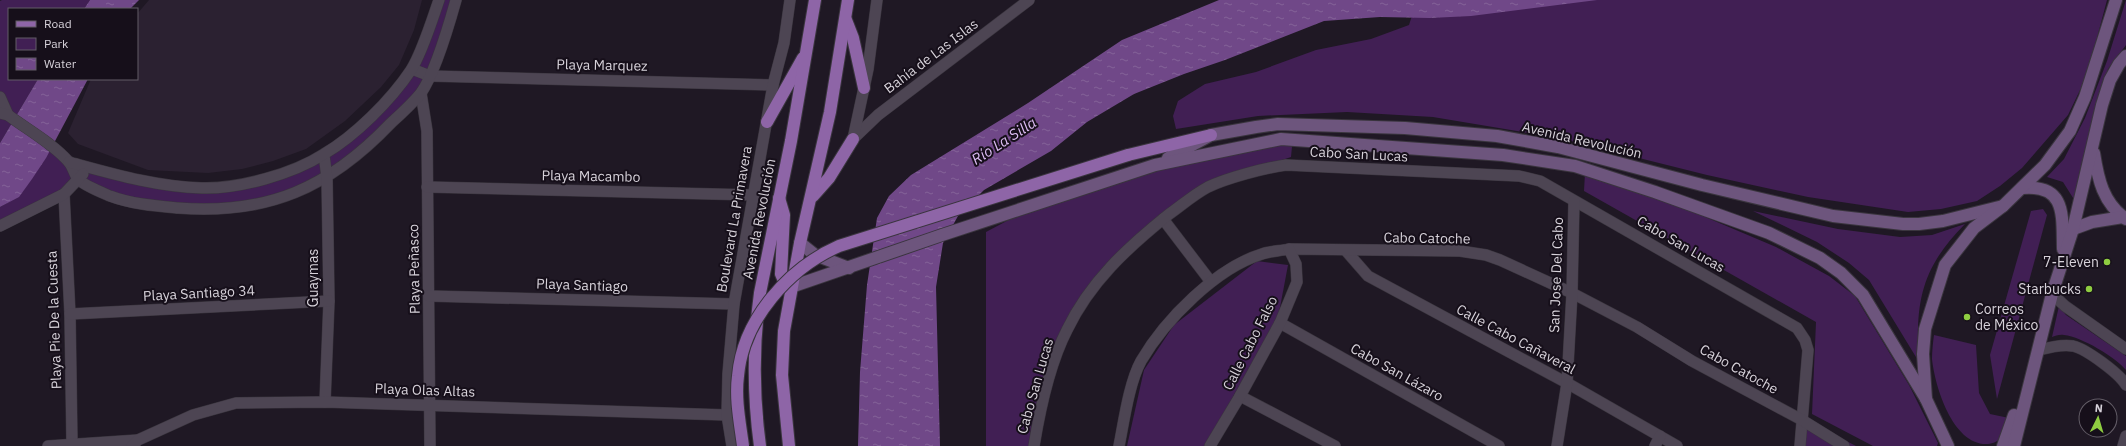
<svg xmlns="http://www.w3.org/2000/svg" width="2126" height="446" font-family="'IBM Plex Sans',sans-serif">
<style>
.built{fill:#2b2131}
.green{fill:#411f54}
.water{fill:url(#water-ripples)}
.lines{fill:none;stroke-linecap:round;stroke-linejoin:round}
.street-casing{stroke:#3a353e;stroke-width:12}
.secondary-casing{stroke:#3a353e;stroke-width:14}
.primary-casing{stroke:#3a353e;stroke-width:14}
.street{stroke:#4d4553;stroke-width:11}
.secondary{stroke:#6d557d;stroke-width:12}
.primary{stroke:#8e65a7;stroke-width:12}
.primary-bridge-casing{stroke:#3a353e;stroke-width:14;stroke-linecap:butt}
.primary-bridge{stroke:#8e65a7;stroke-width:12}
.poi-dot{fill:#8fcd41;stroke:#160f1a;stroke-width:1.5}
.labels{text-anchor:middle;stroke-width:4;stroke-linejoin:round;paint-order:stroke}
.street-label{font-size:14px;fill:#d7d2da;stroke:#160f1a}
.poi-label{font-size:14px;fill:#d7d2da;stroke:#160f1a;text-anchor:end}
.water-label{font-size:15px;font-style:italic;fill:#dcbcf3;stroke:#160f1a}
</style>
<defs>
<pattern id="water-ripples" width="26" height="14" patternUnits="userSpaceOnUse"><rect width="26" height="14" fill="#704888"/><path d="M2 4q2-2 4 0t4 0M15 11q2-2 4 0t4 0" fill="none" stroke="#846298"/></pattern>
</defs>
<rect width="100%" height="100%" fill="#1f1824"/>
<path class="built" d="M149,0H422L414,30L399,65L381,87L345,121L306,149L273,161L242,169L208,173L148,170L78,144L68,133L91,79H137V14Z"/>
<g class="green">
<path d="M2,0H90L84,9H9V79H38L0,143V1Z"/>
<path d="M439,0H456L421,93L327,178L246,207H159L79,180L0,226V207L9,202L52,147L88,167L204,188L289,171L347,138L412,69Z"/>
<path d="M1417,0H2107L2093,53L2082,86L2068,115L2022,168L2000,186L1977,201L1941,209L1908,212L1808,197L1707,175L1559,138L1433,117L1347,112L1258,116L1176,129L1173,116L1178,101L1205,84L1256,72L1316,50L1371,39L1409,25Z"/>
<path d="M2126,0V45L2108,69L2075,201L2063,182L2047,177L2064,159L2085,118L2107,61Z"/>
<path d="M1293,136L1291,157L1202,187L1115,256L1063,330L1031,427L1029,446H986V232L1039,204L1155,166Z"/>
<path d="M1585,173L1677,205L1776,247L1829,276L1855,296L1909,385L1938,443L1937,446H1873L1812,414L1816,322L1584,191Z"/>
<path d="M2043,209L2047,215L1997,399L1990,355L2031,211Z"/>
<path d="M1753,211L1838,229L1900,237L1932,235L1965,224C1921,268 1915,303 1919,362L1869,280L1849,263L1817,242Z"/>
<path d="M1257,261L1288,265L1278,318L1205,446H1127L1144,370L1174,325Z"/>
<path d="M2059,306L2066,315L2126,356V370C2115,357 2082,337 2064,335C2060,334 2055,336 2052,337Z"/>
<path d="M1934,335L1976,345L1979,393L1990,414L2009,418L2002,439C1998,440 1993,444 1988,444C1953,446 1935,387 1932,359C1932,351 1933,342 1934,335Z"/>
<path d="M1804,419L1856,446H1802Z"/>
</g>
<g class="water">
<path d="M90,0H139L130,9H84Z"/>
<path d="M1219,0H1597L1471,16L1430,18L1380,17L1324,21L1225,60L1184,74L1134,94L1087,122L1051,151L984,190L958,216L943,243L936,287L940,446H858L860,372L867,285L877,218L889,196L911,175L1028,103L1122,40Z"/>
<path d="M38,79H88L46,158L32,179L19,197L0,207V143Z"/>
</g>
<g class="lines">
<defs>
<g id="street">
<path d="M412,69L430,76L773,85"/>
<path d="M421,93L427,131L430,446"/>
<path d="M0,97L8,115"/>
<path d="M0,113L8,115C28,130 52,143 68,161C73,166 74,174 78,179C83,185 103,193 110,196C131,204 156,206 178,208C268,215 329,188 391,123C401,114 412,104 421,93C435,73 449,25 456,0"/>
<path d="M853,139L878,115L1029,0"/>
<path d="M853,139L868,69L877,0"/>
<path d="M324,155L327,178L329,301L325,402"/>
<path d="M69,162C113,174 157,187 202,188C239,189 293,174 324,154C355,136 391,100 411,70C422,53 432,20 439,0"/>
<path d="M427,187L754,195"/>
<path d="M64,194L70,314L72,444"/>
<path d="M1163,219L1211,282"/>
<path d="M0,226L64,194L83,174"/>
<path d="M1347,252L1368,276L1567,383L1677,446"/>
<path d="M2052,294L2065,306L2126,349"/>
<path d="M429,296L734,304"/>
<path d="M70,314L329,301"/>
<path d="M1280,323L1499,446"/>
<path d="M2039,350C2050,347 2062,344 2073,346C2086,349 2119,373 2126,385"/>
<path d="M1240,396L1335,446"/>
<path d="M48,446L138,440"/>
<path d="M132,446L138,440L193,415L236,403L325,402L727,415"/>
<path d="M732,446L727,415L728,374L734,304L773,85L784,43L790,0"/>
<path d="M1034,446C1040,409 1050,363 1067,330C1090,282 1127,248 1168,215C1181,206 1193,195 1208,187C1227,178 1264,168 1286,165L1519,176L1540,181L1797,328L1805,340L1808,350L1800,446"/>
<path d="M1119,446C1124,421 1129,383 1141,361C1165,320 1216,268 1262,254C1270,251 1280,251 1289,249L1460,251L1486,255L1500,260L1572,293L1637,327L1692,361L1802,420L1844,446"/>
<path d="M1210,446L1240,396L1280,323L1297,282L1296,264L1289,249"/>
<path d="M1557,446L1567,383L1572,293L1574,201"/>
<path d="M1655,446L1660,436"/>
<path d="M2123,446L2126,436"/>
</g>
<g id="secondary">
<path d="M2094,153C2098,179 2103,203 2126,219"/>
<path d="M1168,158L1211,135L1256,127L1278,124L1405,128L1497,136L1558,147L1702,185L1833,216L1903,224H1919L1943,221L2003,206"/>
<path d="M2022,188C2067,184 2062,216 2063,249"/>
<path d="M2073,229L2092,222L2123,217"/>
<path d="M800,243L815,255L849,268"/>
<path d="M791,287L942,235L1155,165L1281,139L1503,155L1575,166L1655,192L1769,233L1820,258L1841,273L1863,295L1926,399"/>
<path d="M1948,446L1926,399L1923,354L1925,329L1945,265L1974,228L2003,206L2045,165L2070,131L2085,97L2116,0"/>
<path d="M2003,446L2014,415"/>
<path d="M2014,446L2052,294L2073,229L2102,105L2110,80L2119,64L2126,56"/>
</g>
<g id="primary">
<path d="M846,20L853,38L864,88"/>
<path d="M767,122L803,58"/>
<path d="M1128,155L1211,135"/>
<path d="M813,196L829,178L853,139"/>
<path d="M779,198L784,215L781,274L784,281L791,287"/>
<path d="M760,446C753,395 753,344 760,293L791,141L815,0"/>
<path d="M789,446L782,375L784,331L800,243L830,112L848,0"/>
</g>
</defs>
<use href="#street" class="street-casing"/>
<use href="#secondary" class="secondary-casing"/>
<use href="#primary" class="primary-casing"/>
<use href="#street" class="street"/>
<use href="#secondary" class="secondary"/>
<use href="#primary" class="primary"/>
<defs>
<path id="primary-bridge" d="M743,446C740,423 735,399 738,376C743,319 789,268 839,246L1128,155"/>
</defs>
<use href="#primary-bridge" class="primary-bridge-casing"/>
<use href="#primary-bridge" class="primary-bridge"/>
</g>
<g class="poi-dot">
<circle cx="2107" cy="262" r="4"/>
<circle cx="2089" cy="289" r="4"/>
<circle cx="1967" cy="317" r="4"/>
</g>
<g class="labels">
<g class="street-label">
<text transform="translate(931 56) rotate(-37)" y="5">Bahía de Las Islas</text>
<text transform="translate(602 65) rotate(1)" y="5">Playa Marquez</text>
<text transform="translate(1582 140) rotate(13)" y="5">Avenida Revolución</text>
<text transform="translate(1359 154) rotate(3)" y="5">Cabo San Lucas</text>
<text transform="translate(591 176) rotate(1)" y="5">Playa Macambo</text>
<text transform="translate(734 219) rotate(-80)" y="5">Boulevard La Primavera</text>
<text transform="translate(759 219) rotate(-79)" y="5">Avenida Revolución</text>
<text transform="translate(1427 238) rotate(1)" y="5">Cabo Catoche</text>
<text transform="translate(1681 244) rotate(30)" y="5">Cabo San Lucas</text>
<text transform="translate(414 269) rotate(-91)" y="5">Playa Peñasco</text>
<text transform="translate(1556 275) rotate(-88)" y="5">San Jose Del Cabo</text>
<text transform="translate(313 278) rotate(-90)" y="5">Guaymas</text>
<text transform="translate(582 285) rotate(2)" y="5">Playa Santiago</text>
<text transform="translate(199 293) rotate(-3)" y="5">Playa Santiago 34</text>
<text transform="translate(54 320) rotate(-92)" y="5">Playa Pie De la Cuesta</text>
<text transform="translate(1516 339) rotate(28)" y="5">Calle Cabo Cañaveral</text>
<text transform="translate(1250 343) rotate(-63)" y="5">Calle Cabo Falso</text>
<text transform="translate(1739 369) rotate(29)" y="5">Cabo Catoche</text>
<text transform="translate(1397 372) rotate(29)" y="5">Cabo San Lázaro</text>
<text transform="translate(1035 386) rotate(-74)" y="5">Cabo San Lucas</text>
<text transform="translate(425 390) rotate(2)" y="5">Playa Olas Altas</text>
</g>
<g class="poi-label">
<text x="2099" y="267">7-Eleven</text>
<text x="2081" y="294">Starbucks</text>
<text x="1975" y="314" text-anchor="start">Correos<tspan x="1975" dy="16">de México</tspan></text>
</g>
<g class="water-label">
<text transform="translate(1004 141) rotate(-33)" y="5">Río La Silla</text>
</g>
</g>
<rect x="8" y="8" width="130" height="72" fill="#160f1a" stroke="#635d67"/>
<rect x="16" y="21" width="20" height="6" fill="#8e65a7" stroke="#635d67"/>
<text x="44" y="28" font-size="12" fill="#d7d2da">Road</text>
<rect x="16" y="38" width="20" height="12" fill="#411f54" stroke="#635d67"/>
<text x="44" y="48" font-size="12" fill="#d7d2da">Park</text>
<rect x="16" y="58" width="20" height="12" fill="url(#water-ripples)" stroke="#635d67"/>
<text x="44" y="68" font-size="12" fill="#d7d2da">Water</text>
<g transform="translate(2098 418) rotate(5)"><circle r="19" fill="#160f1a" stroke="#635d67"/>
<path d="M0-3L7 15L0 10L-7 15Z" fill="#8fcd41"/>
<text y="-6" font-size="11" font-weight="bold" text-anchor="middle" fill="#d7d2da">N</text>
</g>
</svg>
